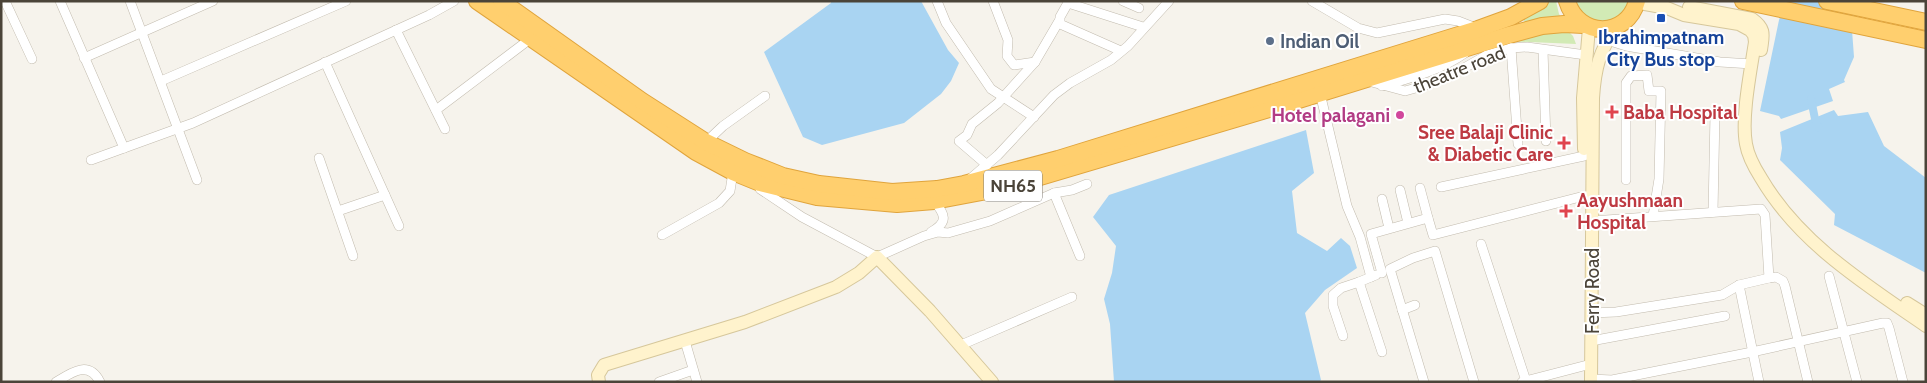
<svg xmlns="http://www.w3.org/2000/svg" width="1927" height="383" font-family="Cabin,sans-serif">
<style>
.green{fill:#d2eab5}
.water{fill:#a9d4f2}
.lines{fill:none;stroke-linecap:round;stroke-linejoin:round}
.canal{stroke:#a9d4f2;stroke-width:8}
.street-casing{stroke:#c2bbae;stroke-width:10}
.secondary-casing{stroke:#d6c79b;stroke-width:14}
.highway-casing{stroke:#e0a43c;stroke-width:18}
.street{stroke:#fff;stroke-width:9}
.secondary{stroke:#fff3cd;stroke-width:12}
.highway{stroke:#ffcf6e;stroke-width:16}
.transit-dot{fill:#1a4fb4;stroke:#fff;stroke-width:2}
.service-dot{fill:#5c6f8a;stroke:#fff;stroke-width:2}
.health-dot{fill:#e0444e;stroke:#fff;stroke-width:2}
.hotel-dot{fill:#d1479c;stroke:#fff;stroke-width:2}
.labels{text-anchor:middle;stroke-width:4;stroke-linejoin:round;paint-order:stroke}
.shield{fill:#fff;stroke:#817c74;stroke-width:1}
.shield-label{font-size:18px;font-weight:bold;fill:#4b4439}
.transit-label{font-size:19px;font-weight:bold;fill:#164399;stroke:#fff}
.service-label{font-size:19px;font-weight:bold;fill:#4e5e75;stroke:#fff;text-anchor:start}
.street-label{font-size:19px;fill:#4b4439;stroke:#fff}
.health-label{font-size:19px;font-weight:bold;fill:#be3a42;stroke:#fff;text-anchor:start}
.hotel-label{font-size:19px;font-weight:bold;fill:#b23c85;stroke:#fff;text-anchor:end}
</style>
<rect width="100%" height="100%" fill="#f6f3ec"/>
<g class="green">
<path d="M1549,1H1556L1559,14L1563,20L1525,23L1523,18Z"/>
<path d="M1571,1H1632L1622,18L1592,24Z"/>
<path d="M1528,31L1569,32L1573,36L1576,44L1503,41Z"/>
</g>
<g class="water">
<path d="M831,1H921L948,50L959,63L951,81L941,94L904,123L822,145L803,137L764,52L831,3Z"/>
<path d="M1786,1H1858L1852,30L1854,57L1844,80L1845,82L1829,89L1833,101L1781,119L1779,116L1760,111L1779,20Z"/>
<path d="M1834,110L1838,116L1868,112L1884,146L1926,178V273L1834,225L1835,214L1780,160L1782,148L1780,132Z"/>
<path d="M1306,130L1314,173L1292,191L1297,233L1327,251L1341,238L1350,246L1357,268L1325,290L1305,313L1321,380L1319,382H1114L1110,324L1104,299L1112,273L1116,246L1093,217L1109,195Z"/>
</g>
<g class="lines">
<path class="canal" d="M1811,99L1815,119L1818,127"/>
<defs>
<g id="street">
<path d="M5,1L32,59"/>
<path d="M60,1L124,148"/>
<path d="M130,1L197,180"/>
<path d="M937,1L946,23L991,89L1034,117"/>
<path d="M993,1L1008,40L1007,56L1014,65L1035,62"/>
<path d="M1069,1L1060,17V24L1121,51"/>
<path d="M1123,1L1139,8"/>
<path d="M1312,1L1358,28L1377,33L1445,19L1458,21L1476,28"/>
<path d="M1068,3L1143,27"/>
<path d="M396,30L445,129"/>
<path d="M1607,40L1626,46L1720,62L1752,64"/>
<path d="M1511,48L1518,144"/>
<path d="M1543,50L1546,141"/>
<path d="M84,58L213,1"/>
<path d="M325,62L399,226"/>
<path d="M161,81L346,1"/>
<path d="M1368,81L1405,91L1430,84L1457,72L1487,55L1511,48L1527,47L1586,55"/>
<path d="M1382,86C1411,78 1441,70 1465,53"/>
<path d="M1320,93L1347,206L1360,237L1371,277"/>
<path d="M436,110L530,39"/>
<path d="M706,142L723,126L765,96"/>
<path d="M319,158L353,256"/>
<path d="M91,160L193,123L429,15L454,1"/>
<path d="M987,165L959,141L967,135L972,124L998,103L1035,62L1059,21"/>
<path d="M970,179L998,155L1054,95L1070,83L1111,60L1128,46L1169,1"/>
<path d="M1626,180V83L1631,76L1647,75L1649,91H1661L1659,179L1653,216"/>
<path d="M760,184V189L802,217L877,257L924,236L938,232L948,233L990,221L1054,193L1072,190L1087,184"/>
<path d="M1441,187L1584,156"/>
<path d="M1420,188L1428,218"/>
<path d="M1400,190L1408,223"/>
<path d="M1054,193L1080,256"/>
<path d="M1382,199L1389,228"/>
<path d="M338,211L385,195"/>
<path d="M1713,212L1715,113"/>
<path d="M1592,221L1761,209L1765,215L1769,278"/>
<path d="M931,232C949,222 945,214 934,201"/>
<path d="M662,235L719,203L730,191L733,172"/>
<path d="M1481,244L1526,381"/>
<path d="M1382,273L1371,234L1428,218L1433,235L1584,196H1592"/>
<path d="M1376,275L1359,282L1382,352"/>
<path d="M1829,276L1857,382"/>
<path d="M1739,285L1759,382"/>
<path d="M1402,310L1415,305"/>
<path d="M1591,313L1616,312L1722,295L1739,285L1769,278L1776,277L1783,281L1785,286L1808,382"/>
<path d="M1343,336L1333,306V295L1341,288L1359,282"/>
<path d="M685,341L697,382"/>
<path d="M1591,341L1725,316"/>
<path d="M961,345L1072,297"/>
<path d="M1591,379L1612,380L1752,352L1883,323H1887L1889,328L1903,382"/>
<path d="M56,382C72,372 89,360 100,382"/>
<path d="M659,382L693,370"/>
<path d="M1424,382L1390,269L1413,258L1435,251L1474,382"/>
<path d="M1522,382L1591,364"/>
</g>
<g id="secondary">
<path d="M1645,4L1667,8L1684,15L1739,24L1750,30L1754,35L1755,42C1751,69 1741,117 1746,144C1748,156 1754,167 1761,178C1799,243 1865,284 1926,326"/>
<path d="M1689,7L1752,19C1766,29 1763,35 1761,50"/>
<path d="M1584,149L1583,98L1589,28"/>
<path d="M1907,303L1926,315"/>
<path d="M599,382L598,375L604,365L745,322L836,287L859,273L877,257L930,311L992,382"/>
<path d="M1591,382L1593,98C1595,68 1599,51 1617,26"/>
</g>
<g id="highway">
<path d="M477,1L696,152L733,172L760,183L817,197L897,204L934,201L1003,188L1279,106L1509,35L1542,26L1564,24L1583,25"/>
<path d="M501,1L642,101L706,142L745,161L783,176L819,184L892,192L937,189L964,184L1058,159L1478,29L1511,17L1540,1"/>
<path d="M1567,1C1578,38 1627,39 1637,1"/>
<path d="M1743,1L1926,40"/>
<path d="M1827,1L1926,22"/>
</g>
</defs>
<use href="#street" class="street-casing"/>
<use href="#secondary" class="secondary-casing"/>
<use href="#highway" class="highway-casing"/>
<use href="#street" class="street"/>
<use href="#secondary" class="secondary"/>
<use href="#highway" class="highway"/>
</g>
<rect class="transit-dot" x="1656" y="13" width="10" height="10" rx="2.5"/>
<circle class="service-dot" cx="1270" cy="41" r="5"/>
<g class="health-dot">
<path d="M1609.5 104.5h5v5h5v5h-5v5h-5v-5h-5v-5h5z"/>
<path d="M1561.5 135.5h5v5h5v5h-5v5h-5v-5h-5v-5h5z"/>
<path d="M1563.5 203.5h5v5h5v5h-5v5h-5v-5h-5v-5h5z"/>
</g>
<circle class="hotel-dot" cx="1400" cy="115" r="5"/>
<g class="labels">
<rect class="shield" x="984" y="170.5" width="58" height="31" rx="4"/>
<g class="shield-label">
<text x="1013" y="192">NH65</text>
</g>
<g class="transit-label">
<text x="1661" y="44">Ibrahimpatnam<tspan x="1661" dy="22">City Bus stop</tspan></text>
</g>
<g class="service-label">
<text x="1280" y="48">Indian Oil</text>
</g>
<g class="street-label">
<text transform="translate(1459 69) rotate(-22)" y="7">theatre road</text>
<text transform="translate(1592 291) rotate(-90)" y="7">Ferry Road</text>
</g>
<g class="health-label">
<text x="1623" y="119">Baba Hospital</text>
<text x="1553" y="139" text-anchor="end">Sree Balaji Clinic<tspan x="1553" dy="22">&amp; Diabetic Care</tspan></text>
<text x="1577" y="207">Aayushmaan<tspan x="1577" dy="22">Hospital</tspan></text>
</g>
<g class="hotel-label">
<text x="1390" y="122">Hotel palagani</text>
</g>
</g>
<rect width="1927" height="383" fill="none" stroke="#4b4439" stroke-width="5"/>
</svg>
